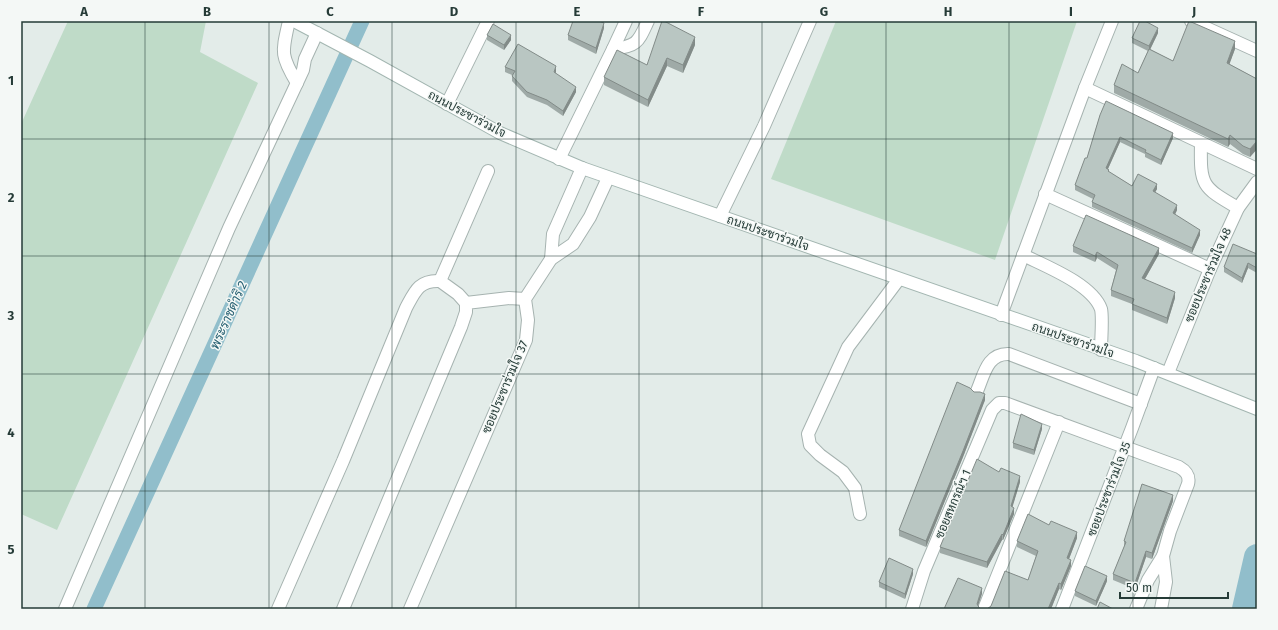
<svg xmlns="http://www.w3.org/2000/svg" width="1278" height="630" font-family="'Fira Sans',Sarabun,sans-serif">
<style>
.green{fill:#bfdbc8}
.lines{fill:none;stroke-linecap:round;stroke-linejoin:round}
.canal{stroke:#91becb;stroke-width:15}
.river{stroke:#91becb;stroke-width:26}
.minor-casing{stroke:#a6b3b0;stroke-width:14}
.secondary-casing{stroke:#a3b6b1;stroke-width:14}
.minor{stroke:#fff;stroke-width:12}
.secondary{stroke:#fff;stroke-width:12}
.wall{fill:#9faaa7}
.shaded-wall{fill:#828b88}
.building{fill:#b9c6c2;stroke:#828b88}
.grid{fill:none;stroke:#253b37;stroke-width:1;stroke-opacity:0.55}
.labels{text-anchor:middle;stroke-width:3;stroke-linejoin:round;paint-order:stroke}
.street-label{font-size:12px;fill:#253b37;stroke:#f4f8f6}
.water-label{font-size:13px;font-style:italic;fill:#255f71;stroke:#f4f8f6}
.neatline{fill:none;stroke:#253b37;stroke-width:1.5}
.grid-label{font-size:13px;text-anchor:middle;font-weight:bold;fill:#253b37}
</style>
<rect width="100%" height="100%" fill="#e3ece9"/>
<g class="green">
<path d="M68,21H206L200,52L258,83L57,530L21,514V124Z"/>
<path d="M836,21H1077L995,260L771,179Z"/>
</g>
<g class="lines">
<path class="canal" d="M94,609L362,21"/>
<path class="river" d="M1245,609L1257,557"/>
<defs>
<g id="minor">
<path d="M289,21C282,52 280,55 297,83"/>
<path d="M1191,21L1257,51"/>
<path d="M613,49C638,46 638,42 648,21"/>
<path d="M1085,88L1257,169"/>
<path d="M447,104L488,21"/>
<path d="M1201,143C1200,186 1202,187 1238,208"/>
<path d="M559,159L613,49L626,21"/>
<path d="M1045,194L1210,269"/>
<path d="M720,216L764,126L810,21"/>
<path d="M1023,255C1045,266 1092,284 1101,309C1103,317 1101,340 1101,350"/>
<path d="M551,259L553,234L582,168"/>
<path d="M466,303L458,294L440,281L488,171"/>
<path d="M1001,315L1085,88L1112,21"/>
<path d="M1168,373L1210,269L1238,208L1257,182"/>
<path d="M977,391C984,375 987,353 1009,354L1141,404"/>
<path d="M860,514L855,488L843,472L820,455L810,445L808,434L848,347L899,279"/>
<path d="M65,609L229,228L303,70L305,59L317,33"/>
<path d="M278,609L343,461L406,308C415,291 419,280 440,281"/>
<path d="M343,609L461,327L466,312V303L509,298L525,299"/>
<path d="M410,609L526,340L528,320L525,299L551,259L573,244L590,217L608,178"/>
<path d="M912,609L924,571L992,410L999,403H1005L1179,467C1186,471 1190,476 1188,484L1170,531L1163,556L1166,582L1161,609"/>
<path d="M984,609L1059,422"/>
<path d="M1062,609L1132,428L1154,368"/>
<path d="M1136,609L1148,580L1163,556"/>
</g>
<path id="secondary" d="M294,21L370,61L500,133L582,168L1136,361L1257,409"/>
</defs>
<use href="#minor" class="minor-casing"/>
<use href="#secondary" class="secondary-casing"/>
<use href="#minor" class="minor"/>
<use href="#secondary" class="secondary"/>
</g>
<g class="wall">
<path d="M604,28L596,54L568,40V35Z"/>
<path d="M1158,33L1150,49L1173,61L1235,49L1229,64L1257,79V149L1250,157L1243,154L1230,144L1228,147L1114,93V85L1138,73L1148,51L1132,43V38Z"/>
<path d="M487,35L511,40L504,50L487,40Z"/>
<path d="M695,45L683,73L667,66L648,107L604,85V77L647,65Z"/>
<path d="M505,67L556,72L555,73L576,92L563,116L547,105L527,97L512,81V75L505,72Z"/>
<path d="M1100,115L1173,138L1161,165L1145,157V154L1120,142L1108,169L1109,172L1132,186L1157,189L1155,192L1177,210L1175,215L1200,235L1192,253L1092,207V202L1093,199L1075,190V185L1087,158Z"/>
<path d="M1073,246L1159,254L1145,279L1175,298L1167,324L1132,310V304L1111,296V290L1116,270L1097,258L1095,262L1073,252Z"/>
<path d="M1257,254V273L1248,268L1242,283L1224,272V267Z"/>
<path d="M974,392L985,400L963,457L926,547L899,536V530Z"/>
<path d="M1042,429L1034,455L1013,448V443Z"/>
<path d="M999,472L1020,482L1012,507L1014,514L1003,540H1002L987,568L940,553V547Z"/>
<path d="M1173,501L1152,559L1146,557L1135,589L1113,580V574L1124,547V541Z"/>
<path d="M1077,538L1069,559L1071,566L1061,590L1059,589L1051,609H987L1028,580L1036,556L1017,547V541Z"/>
<path d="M913,574L905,599L879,587V582Z"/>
<path d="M1107,581L1096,606L1075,596V591Z"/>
</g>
<g class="shaded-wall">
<path d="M604,23V28L596,54V48Z"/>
<path d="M1158,28V33L1149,52V46Z"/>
<path d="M511,35V40L504,50V45Z"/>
<path d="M695,37V45L683,73V65Z"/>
<path d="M1235,41V49L1227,71V63Z"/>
<path d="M667,58V66L648,107V100Z"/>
<path d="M556,66V72L554,77V72Z"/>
<path d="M576,87V92L563,116V111Z"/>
<path d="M1173,133V138L1161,165V160Z"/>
<path d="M1230,135V144L1228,147V139Z"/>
<path d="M1120,137V142L1106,173V168Z"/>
<path d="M1257,141V149L1250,157V149Z"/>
<path d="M1157,184V189L1153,196V191Z"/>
<path d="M1177,205V210L1173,218V213Z"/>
<path d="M1200,230V235L1192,253V248Z"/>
<path d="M1159,248V254L1142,284V278Z"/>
<path d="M1097,252V258L1095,262V256Z"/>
<path d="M1248,263V268L1242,283V278Z"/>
<path d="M1175,292V298L1167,324V318Z"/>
<path d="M985,394V400L963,457L926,547V541Z"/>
<path d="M1042,424V429L1034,455V450Z"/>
<path d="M1020,476V482L1011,512V506Z"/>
<path d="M1173,495V501L1152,559V553Z"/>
<path d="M1014,508V514L1003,540V535Z"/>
<path d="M1077,532V538L1067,564V558Z"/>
<path d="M1002,534V540L987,568V562Z"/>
<path d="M1146,551V557L1135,589V583Z"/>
<path d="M1071,560V566L1061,590V584Z"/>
<path d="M913,569V574L905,599V594Z"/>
<path d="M1107,576V581L1096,606V601Z"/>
<path d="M1059,583V589L1051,609H1048Z"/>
<path d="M982,588V594L977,609V604Z"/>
</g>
<g class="building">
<path d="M573,21H599L604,23L596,48L568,35Z"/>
<path d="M662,21H664L695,37L683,65L667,58L648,100L604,77L617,50L647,65Z"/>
<path d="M1140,21H1145L1158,28L1149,46L1132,38Z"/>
<path d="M1189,21L1235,41L1227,63L1257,79V141L1250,149L1243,146L1230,135L1228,139L1114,85L1122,64L1138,73L1149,49L1173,61Z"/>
<path d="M493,24L511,35L504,45L487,35Z"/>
<path d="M518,44L556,66L554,72L576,87L563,111L547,100L527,92L512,76L515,71L505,67Z"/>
<path d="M1106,101L1173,133L1161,160L1145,152L1146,150L1120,137L1106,168L1109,170L1108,171L1132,186L1138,174L1157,184L1153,191L1177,205L1173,213L1200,230L1192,248L1092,202L1095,195L1075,185L1085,158H1087L1100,115Z"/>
<path d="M1086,215L1159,248L1142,278L1175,292L1167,318L1132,304L1134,299L1111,290L1118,265L1097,252L1095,256L1073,246Z"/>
<path d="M1233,244L1257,254V268L1248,263L1242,278L1224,267Z"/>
<path d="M957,382L970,388L974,392H980L985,394L963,451L926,541L899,530Z"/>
<path d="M1021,414L1042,424L1034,450L1013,443Z"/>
<path d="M977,459L999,472L1001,468L1020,476L1011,506L1014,508L1003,535L1002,534L987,562L940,547Z"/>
<path d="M1142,484L1173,495L1152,553L1146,551L1135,583L1113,574L1126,542L1124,541Z"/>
<path d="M1028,514L1049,525L1051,521L1077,532L1067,558L1071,560L1061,584L1059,583L1048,609H987L991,606L1005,571L1028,580L1038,551L1017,541Z"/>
<path d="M889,558L913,569L905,594L879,582Z"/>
<path d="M1085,566L1107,576L1096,601L1075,591Z"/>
<path d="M958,578L982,588L977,604L980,609H944Z"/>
<path d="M1100,602L1113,609H1097Z"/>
</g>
<path class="grid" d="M145,21V609M269,21V609M392,21V609M516,21V609M639,21V609M762,21V609M886,21V609M1009,21V609M1133,21V609M21,139H1257M21,256H1257M21,374H1257M21,491H1257"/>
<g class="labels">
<g class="street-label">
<text transform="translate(467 114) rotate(28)" y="4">ถนนประชาร่วมใจ</text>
<text transform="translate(768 233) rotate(19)" y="4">ถนนประชาร่วมใจ</text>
<text transform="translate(1208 275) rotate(-67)" y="4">ซอยประชาร่วมใจ 48</text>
<text transform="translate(1073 340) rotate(19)" y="4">ถนนประชาร่วมใจ</text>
<text transform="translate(505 387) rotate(-67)" y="4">ซอยประชาร่วมใจ 37</text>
<text transform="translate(1109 489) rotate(-69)" y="4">ซอยประชาร่วมใจ 35</text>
<text transform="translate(953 504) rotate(-67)" y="4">ซอยสหกรณ์ฯ 1</text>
</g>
<g class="water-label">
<text transform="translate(228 315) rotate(-66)" y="5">พระราชดำริ 2</text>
</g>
</g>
<rect width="1278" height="630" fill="none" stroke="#f4f8f6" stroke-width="44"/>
<path d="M1120 592v6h108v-6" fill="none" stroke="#253b37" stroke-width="2"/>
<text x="1126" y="592" font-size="12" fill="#253b37" stroke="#f4f8f6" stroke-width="3" paint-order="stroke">50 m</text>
<rect x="22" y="22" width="1234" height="586" class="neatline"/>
<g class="grid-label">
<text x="84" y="16">A</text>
<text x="207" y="16">B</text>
<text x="330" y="16">C</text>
<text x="454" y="16">D</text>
<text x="577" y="16">E</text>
<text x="701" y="16">F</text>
<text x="824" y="16">G</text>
<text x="948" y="16">H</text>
<text x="1071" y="16">I</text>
<text x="1194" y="16">J</text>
<text x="11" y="85">1</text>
<text x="11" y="202">2</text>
<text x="11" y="320">3</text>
<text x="11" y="437">4</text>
<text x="11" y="554">5</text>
</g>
</svg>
